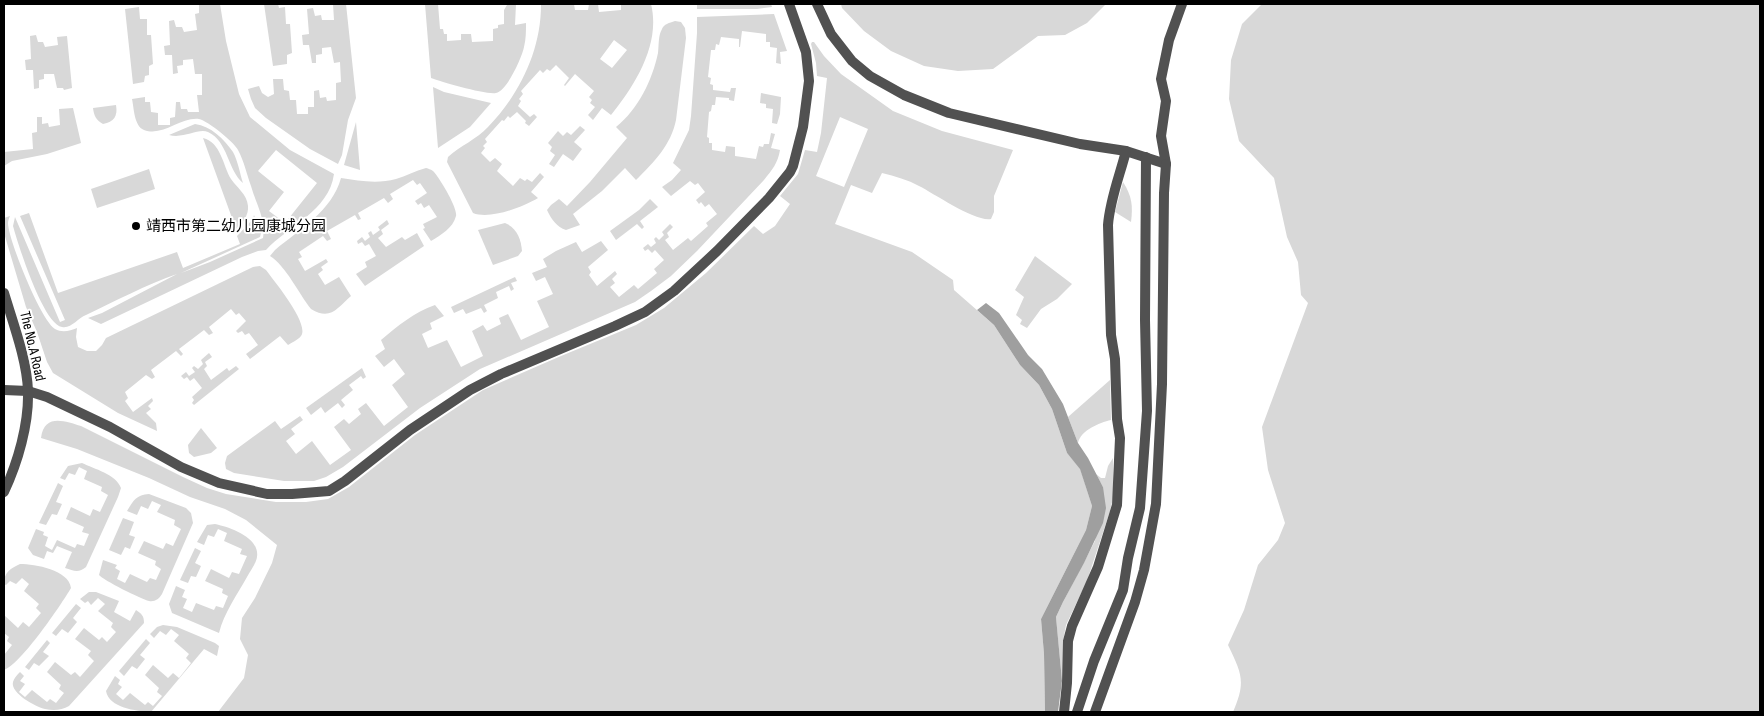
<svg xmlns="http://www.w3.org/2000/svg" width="1764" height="716" font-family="'Sofia Sans Condensed','Noto Sans SC',sans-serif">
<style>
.green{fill:#d8d8d8;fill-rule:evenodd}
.water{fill:#9f9f9f}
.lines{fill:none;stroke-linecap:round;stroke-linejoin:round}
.minor{stroke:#515151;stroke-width:10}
.tertiary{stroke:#515151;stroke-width:10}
.poi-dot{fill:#000;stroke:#fff;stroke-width:2}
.labels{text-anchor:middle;stroke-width:4;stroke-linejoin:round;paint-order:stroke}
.poi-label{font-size:15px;fill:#000;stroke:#fff;text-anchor:start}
.street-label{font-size:15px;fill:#000;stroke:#fff}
</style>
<rect width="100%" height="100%" fill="#fff"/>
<g class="green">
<path d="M199,4H220L226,41L239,94L250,117L290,150L334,174C329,211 288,226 266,250L258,251L242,257L101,324L88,318L102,313L177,274C146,285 115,301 86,315C78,318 71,329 62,327C43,324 18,244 13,226L15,217L60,322L65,320L20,216L29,213L58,293L177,252L183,268L240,244L237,236L253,219L254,215L261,233L260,237L181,273L210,262L263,238C266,219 256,204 251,186C247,175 244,161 238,150C234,142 208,121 199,119C180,117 163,137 144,130C134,126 134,108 132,99L145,97V102H150L151,112L158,113V125H170V118L175,117L176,102H180L181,109H187L188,112H199L197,95H202V74H195L193,59L183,60V65L177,66L178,73L173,74L172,55H165L164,46L170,45L169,21L174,20L176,27H182L184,32L197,30L195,14L199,13ZM276,150L317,183L285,223L269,211L284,192L258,171Z"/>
<path d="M264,4H278L279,8L285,7L286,24H290L292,53L287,55V64L273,66Z"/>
<path d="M333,4H346L356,98L348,120L342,155L338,164L310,149L266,118L255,108L251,99L248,89L259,86L262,93L268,97L274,94L273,79H283L284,90L289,91L290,100H296L297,114H308V107H314V91L319,90L320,98L326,97L327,101L336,100V83L341,82L340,62L334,63L331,47L322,48V54L316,55V63H312L309,45H303L302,35L309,34L307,9L313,8L315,16L321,15L322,20H334Z"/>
<path d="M425,4H438L440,29H443L444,34H447V41L461,40V34H471L472,42L493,41V29L498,28V25L504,24V10L507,5L516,4L515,25L526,23C526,31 526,39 524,47C522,57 507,91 496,93C486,95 442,82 431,78Z"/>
<path d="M574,4L575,10H588L589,4H598L599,12L621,10V4H651C661,44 635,85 611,115L602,108L593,120L588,115L595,107L590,103L592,100L589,97L594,91L575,74L565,86L564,85L569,78L556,65L550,71L547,69L543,73L540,70L521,91L523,94L519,99L521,101L518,106L530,117L534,114L537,117L529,126L525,123L526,121L517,112L510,118L508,116L504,121L502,120L485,139L487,142L483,146L485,148L481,153L490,162L495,158L502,164L497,171L513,186L520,178L525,181L527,179L532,182L540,173L544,177L531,192L538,198C523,207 490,220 473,213L447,162L448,157C460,146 477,139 488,127C520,94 541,50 541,5ZM614,40L627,50L612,68L600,59Z"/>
<path d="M697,4H771L772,7L757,9H697Z"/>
<path d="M841,4H1106L1087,23L1065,35L1038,36L993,69L958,71L924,66L891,51L864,31L842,8Z"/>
<path d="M1262,4H1760V712H1233C1246,682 1242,674 1228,645L1244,610L1258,565L1278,540L1285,523L1268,470L1262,427L1308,303L1301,295L1298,262L1287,237L1274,178L1239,141L1229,99L1231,60L1242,24Z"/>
<path d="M139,7L140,19H147V35H151L153,64L149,66V75L145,76L144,82L133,84L125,9Z"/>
<path d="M774,14L787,51L780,52L781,64L776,63L777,48L770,47V42H766V34L742,31L740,47H739V39L721,37L719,45L716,44L715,50H711L708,77L711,78L710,84L713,85V90L730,92L731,88H736L734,101L729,100V98L716,97L715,105H712L711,111L709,112L707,137L709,138V143H712V150L725,152L726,146L735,147V156L756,159L759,146L763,147L764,144H769L771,133L775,134L771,148L780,150C778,163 772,170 764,180L697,251L671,276L651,291L635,302L480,369L420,408L343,467L326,477L314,481H284L234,473L226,469L225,463L227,456L275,421L281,429L300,416L303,420L291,429L295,434L286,441L296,454L312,441L330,465L351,450L334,427L344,419L349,424L361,414L358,409L366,403L384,426L408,407L392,385L405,374L394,359L384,367L375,356L385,349L381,340C398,326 414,312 435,305L444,316L430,323L432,329L422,334L428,348L447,340L461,367L483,356L472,331L483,325L487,331L501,324L499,318L508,314L521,340L549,327L537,301L553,294L545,277L536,281L532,273L547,267L543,259L556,251L576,242L582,252L601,241L608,250L588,267L591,272L589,275L597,286L615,271L617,274L612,279L615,283L610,287L619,297L634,285L638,289L657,273L654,269L664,260L655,250L652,253L648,249L645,251L643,248L648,244L651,247L656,243L654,239L656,237L659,240L664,235L662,232L670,224L673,227L667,233L669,237L665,240L673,250L688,238L691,241L708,226L706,223L717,214L709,204L705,207L701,202L699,204L696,200L705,192L698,183L695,185L690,181L671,196L662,187L672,180L681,170L673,163L689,130L691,116L697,33V17Z"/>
<path d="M675,21L681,22L685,28L686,38L676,120C671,145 654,162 636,180L625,168L602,191L573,214L580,225L566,230C557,227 551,219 547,210L551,205L559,199L567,206L590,182L627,138L616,127C638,109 652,81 658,53C659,45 658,36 662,29C664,24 669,23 675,21Z"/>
<path d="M36,35L38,42H43L45,47L58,45L57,37L67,36L72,88L64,90L63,88H57L54,74H44V79L39,80V88L34,89L33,70H26L25,60L31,59L30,36Z"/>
<path d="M812,42H814L824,56L841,74L893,111L942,131L1013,150L994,196V212L991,219C975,222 935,194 919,186C908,180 895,176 882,173L872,193L851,185L835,224L912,252L953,280L954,290L994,325L1020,365L1039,385L1052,409L1067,453L1080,468L1092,506L1086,530L1041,619L1044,654L1045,712H218L244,678L248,655L240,639L242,618L255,598L272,563L277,545L246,520L225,509L190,497L149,478L77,449L41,438C44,413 65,421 81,426L183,477L207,488L226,494L276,502H306L328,499L349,487L415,435L483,390L561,356L636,325L664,308L706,273L754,226L763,234L775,226L790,204L780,196L798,174L805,150L817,152L821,133L827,78L817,76L816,63L811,44ZM840,117L868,129L844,187L816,176Z"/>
<path d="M433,87L444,92L491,103L470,127L438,148Z"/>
<path d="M761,93L781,97L780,114L777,124L772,123L773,109L766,108V104L760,103Z"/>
<path d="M116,105C118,116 114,122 103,124C96,120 94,116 93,108Z"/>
<path d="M73,108L81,143L47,154L12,161L4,166V152L33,149L32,133L37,132V117H42V124L48,123L49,127L60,125L59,109Z"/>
<path d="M356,122L360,170L344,165Z"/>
<path d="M195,124C211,126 224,139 233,152C238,161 240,174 243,183C228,171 228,141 208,132C198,128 184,139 169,135Z"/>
<path d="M580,126L585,130L574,142L582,149L573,161L563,154L554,167L549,164L555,155L550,151L552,147L548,143L558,131L563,136L567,132L571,135Z"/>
<path d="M203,138C221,142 223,166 231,179C237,188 247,194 248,206C249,215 242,224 236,229Z"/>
<path d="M426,168C429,169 430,169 433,171C439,177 458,208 456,216C453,228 441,235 431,241L423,229L425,228L423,224L437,217L429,205L424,208L421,203L418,205L415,201L427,193L420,183L417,185L413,180L390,194L393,199L388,203L384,198L358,213L361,219L358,220L355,215L327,231L331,239L327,241L323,236L299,252L302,257L298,259L305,271L326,259L328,262L321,267L323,270L318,274L325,285L339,277L351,296C337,308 331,321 311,309C299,294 286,266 270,256L275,250C300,229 332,211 341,178C359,181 378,184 396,179C406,176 415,171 426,168Z"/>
<path d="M149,169L155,189L97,208L91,189Z"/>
<path d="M1123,182C1132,196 1133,206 1131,222L1115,212Z"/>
<path d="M650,199L658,207L640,221L644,227L642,229L637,224L616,240L610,231L639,210Z"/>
<path d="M10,216C9,218 8,221 8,223C8,239 41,321 55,329C62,333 70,331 77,328L76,337L78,347L87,351H96L102,345L106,338L253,267L260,266L266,270C274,281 310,324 301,336C298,340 291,343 288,345L280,336L250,359L246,354L258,345L249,333L245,335L242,331L238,333L236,331L246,321L239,313L236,315L231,309L209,327L213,333L209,335L204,330L179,349L183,354L181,356L176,351L151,370L155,377L152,379L146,375L125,392L128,398L125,401L133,412L152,398L153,401L148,406L151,409L146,413L156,423L157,431L118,413L53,373L47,362L37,332L26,307L4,233V218Z"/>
<path d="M387,220L389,224L381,230L383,234L378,238L386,247L402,237L405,240L417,233L424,246L365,286L356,274L367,267L365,262L376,256L369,244L365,246L362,242L358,244L357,241L362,237L365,241L370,237L368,233L371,231L373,235L380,230L378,227Z"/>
<path d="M505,223C517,228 521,239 522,251L518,256L493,265L478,230Z"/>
<path d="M1035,256L1072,284L1057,299L1041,309L1027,328L1020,324L1022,320L1016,315L1024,297L1015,290Z"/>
<path d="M515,277L517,281L511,283L514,289L511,291L509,286L496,292L498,298L484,305L487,311L484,313L481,308L466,314L463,309L454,313L451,307Z"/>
<path d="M209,353L212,357L205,362L207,366L204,369L211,380L227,368L229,371L236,366L239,369L194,405L192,403L194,400L192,397L202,388L194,378L190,381L187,377L184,379L181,376L186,372L189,376L195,372L192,368L194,366L198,369L203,364L201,360Z"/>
<path d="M362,368L366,377L363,379L361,376L349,385L353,390L341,400L345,405L342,408L338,403L325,413L321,407L311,415L306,408Z"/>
<path d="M1110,380L1111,420C1099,423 1081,430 1078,443L1068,417Z"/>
<path d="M201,428L217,448L211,453L194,457L189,453L188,445Z"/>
<path d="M1113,458V498L1110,511L1087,581L1066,625L1063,641L1064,657L1062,681L1056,617L1063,602L1095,541L1103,487L1096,474L1101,478H1105L1108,466Z"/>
<path d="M82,463C94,469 116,474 121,488L118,497L86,567C79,573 74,571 65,568L72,552L57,546L53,553L47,551L44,559L33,555L28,548L36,529L44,532L43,535L48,537L45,546L52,550L57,540L75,548L77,544L84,546L89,534L82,532L84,527L66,519L71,507L90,516L93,509L100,512L108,495L101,491L102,487L84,479L87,471L79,467L75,475L69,473L65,480L60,478L68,466Z"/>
<path d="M58,483L63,486L56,502L62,504L57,515L52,514L46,525L39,523Z"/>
<path d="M149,494L186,508L191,513L193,523L162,594C159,599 155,602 149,601C141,599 103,580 99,575L103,560L117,565L115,568L120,571L117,579L125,583L130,574L147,582L150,578L156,580L161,569L155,565L156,561L138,553L144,541L163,549L166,543L173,546L181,529L174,525L175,520L157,512L161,505L152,501L148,509L141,506L137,515L127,511C133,501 136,495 149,494Z"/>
<path d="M123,518L134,522L129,535L135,537L130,549L125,547L121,555L109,550Z"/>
<path d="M215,524C229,527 260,537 257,557C256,564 250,571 247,577C237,595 224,613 219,633L172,613L169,604L176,586L185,590L182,597L187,599L183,608L192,612L196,603L214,610L216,606L223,608L228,596L222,593L223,589L205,581L211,569L229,578L232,572L239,574L247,556L240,554L242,549L224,541L227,533L218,529L214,537L208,535L204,545L197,542L207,525Z"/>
<path d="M195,548L201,551L195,563L201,566L196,577L191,576L188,583L180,580Z"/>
<path d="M20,564C35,564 69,570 71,588C61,605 21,664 4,670V655L12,645L7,641L9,637L4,633V615L18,628L23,622L29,627L41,613L36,608L39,604L24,591L29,584L22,578L16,584L10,581L6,585L4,584C4,572 10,569 20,564Z"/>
<path d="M89,592H96L119,601L114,612L130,621L136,610C142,614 144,616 144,623L69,706C62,710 54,711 45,709C36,707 10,693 13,682C14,678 17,675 20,672L24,676L20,681L25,684L19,692L25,697L32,690L47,702L50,699L56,703L64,693L59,689L61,685L47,672L55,662L71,675L75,672L80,677L94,661L88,655L91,651L75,639L84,628L99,640L102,637L107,642L116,632L111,627L113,623L98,611L105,604L98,598L91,605L88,601L85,603L80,599Z"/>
<path d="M76,604L81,608L73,618L77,622L68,633L62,629L56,636L52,633Z"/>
<path d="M163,625L177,627L215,643L219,646L217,656L204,649L151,712C136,711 109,708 106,691L115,676L120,680L118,684L122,687L116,694L123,700L130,693L145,705L148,702L153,706L162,696L157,692L159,688L145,675L153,665L168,678L173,673L179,678L191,663L186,658L189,654L174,641L179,635L171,629L166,635L160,631L154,638L150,634L157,627Z"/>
<path d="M146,639L150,643L140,655L145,659L137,669L132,666L124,676L119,671Z"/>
<path d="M47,640L50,643L43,652L49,656L39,666L34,663L29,670L25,667Z"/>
</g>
<path class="water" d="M986,303L999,313L1028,355L1042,369L1063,404L1078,443L1088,458L1103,487L1106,508L1103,523L1084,563L1063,602L1056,617L1062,681L1058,712H1045L1044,654L1041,619L1086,530L1092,506L1080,469L1067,453L1052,409L1039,385L1020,365L994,325L977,310Z"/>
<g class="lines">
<g class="minor">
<path d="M817,4L831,34L852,61L870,76L904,95L949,113L1080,144L1126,151L1166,164L1161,136L1166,101L1161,79L1169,40L1182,4"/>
<path d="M4,390L28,391L47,397L110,427L181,467L219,483L267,494H292L329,491L345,481L410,430L470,390L501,374L615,326L645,312L674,291L717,251L769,198L790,172L793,166L803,127L809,81L806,52L789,4"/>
<path d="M1064,712L1067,683L1068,641L1072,626L1098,567L1117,505L1120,438L1117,419L1115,359L1111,335L1108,225C1110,199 1120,175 1126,151"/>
</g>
<g class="tertiary">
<path d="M4,293C13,323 27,360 28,391C29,424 18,462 4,492"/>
<path d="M1077,712L1094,661L1123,590L1128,558L1140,508L1147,411L1145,320L1146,157"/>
<path d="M1095,712L1135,602L1144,570L1156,504L1162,384L1164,193L1166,164"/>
</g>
</g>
<circle class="poi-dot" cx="136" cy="226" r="5"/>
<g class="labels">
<g class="poi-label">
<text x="146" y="231">靖西市第二幼儿园康城分园</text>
</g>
<g class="street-label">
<text transform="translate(33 346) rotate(77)" y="5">The No.A Road</text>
</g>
</g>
<rect width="1764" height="716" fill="none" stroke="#000000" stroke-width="10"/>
</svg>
